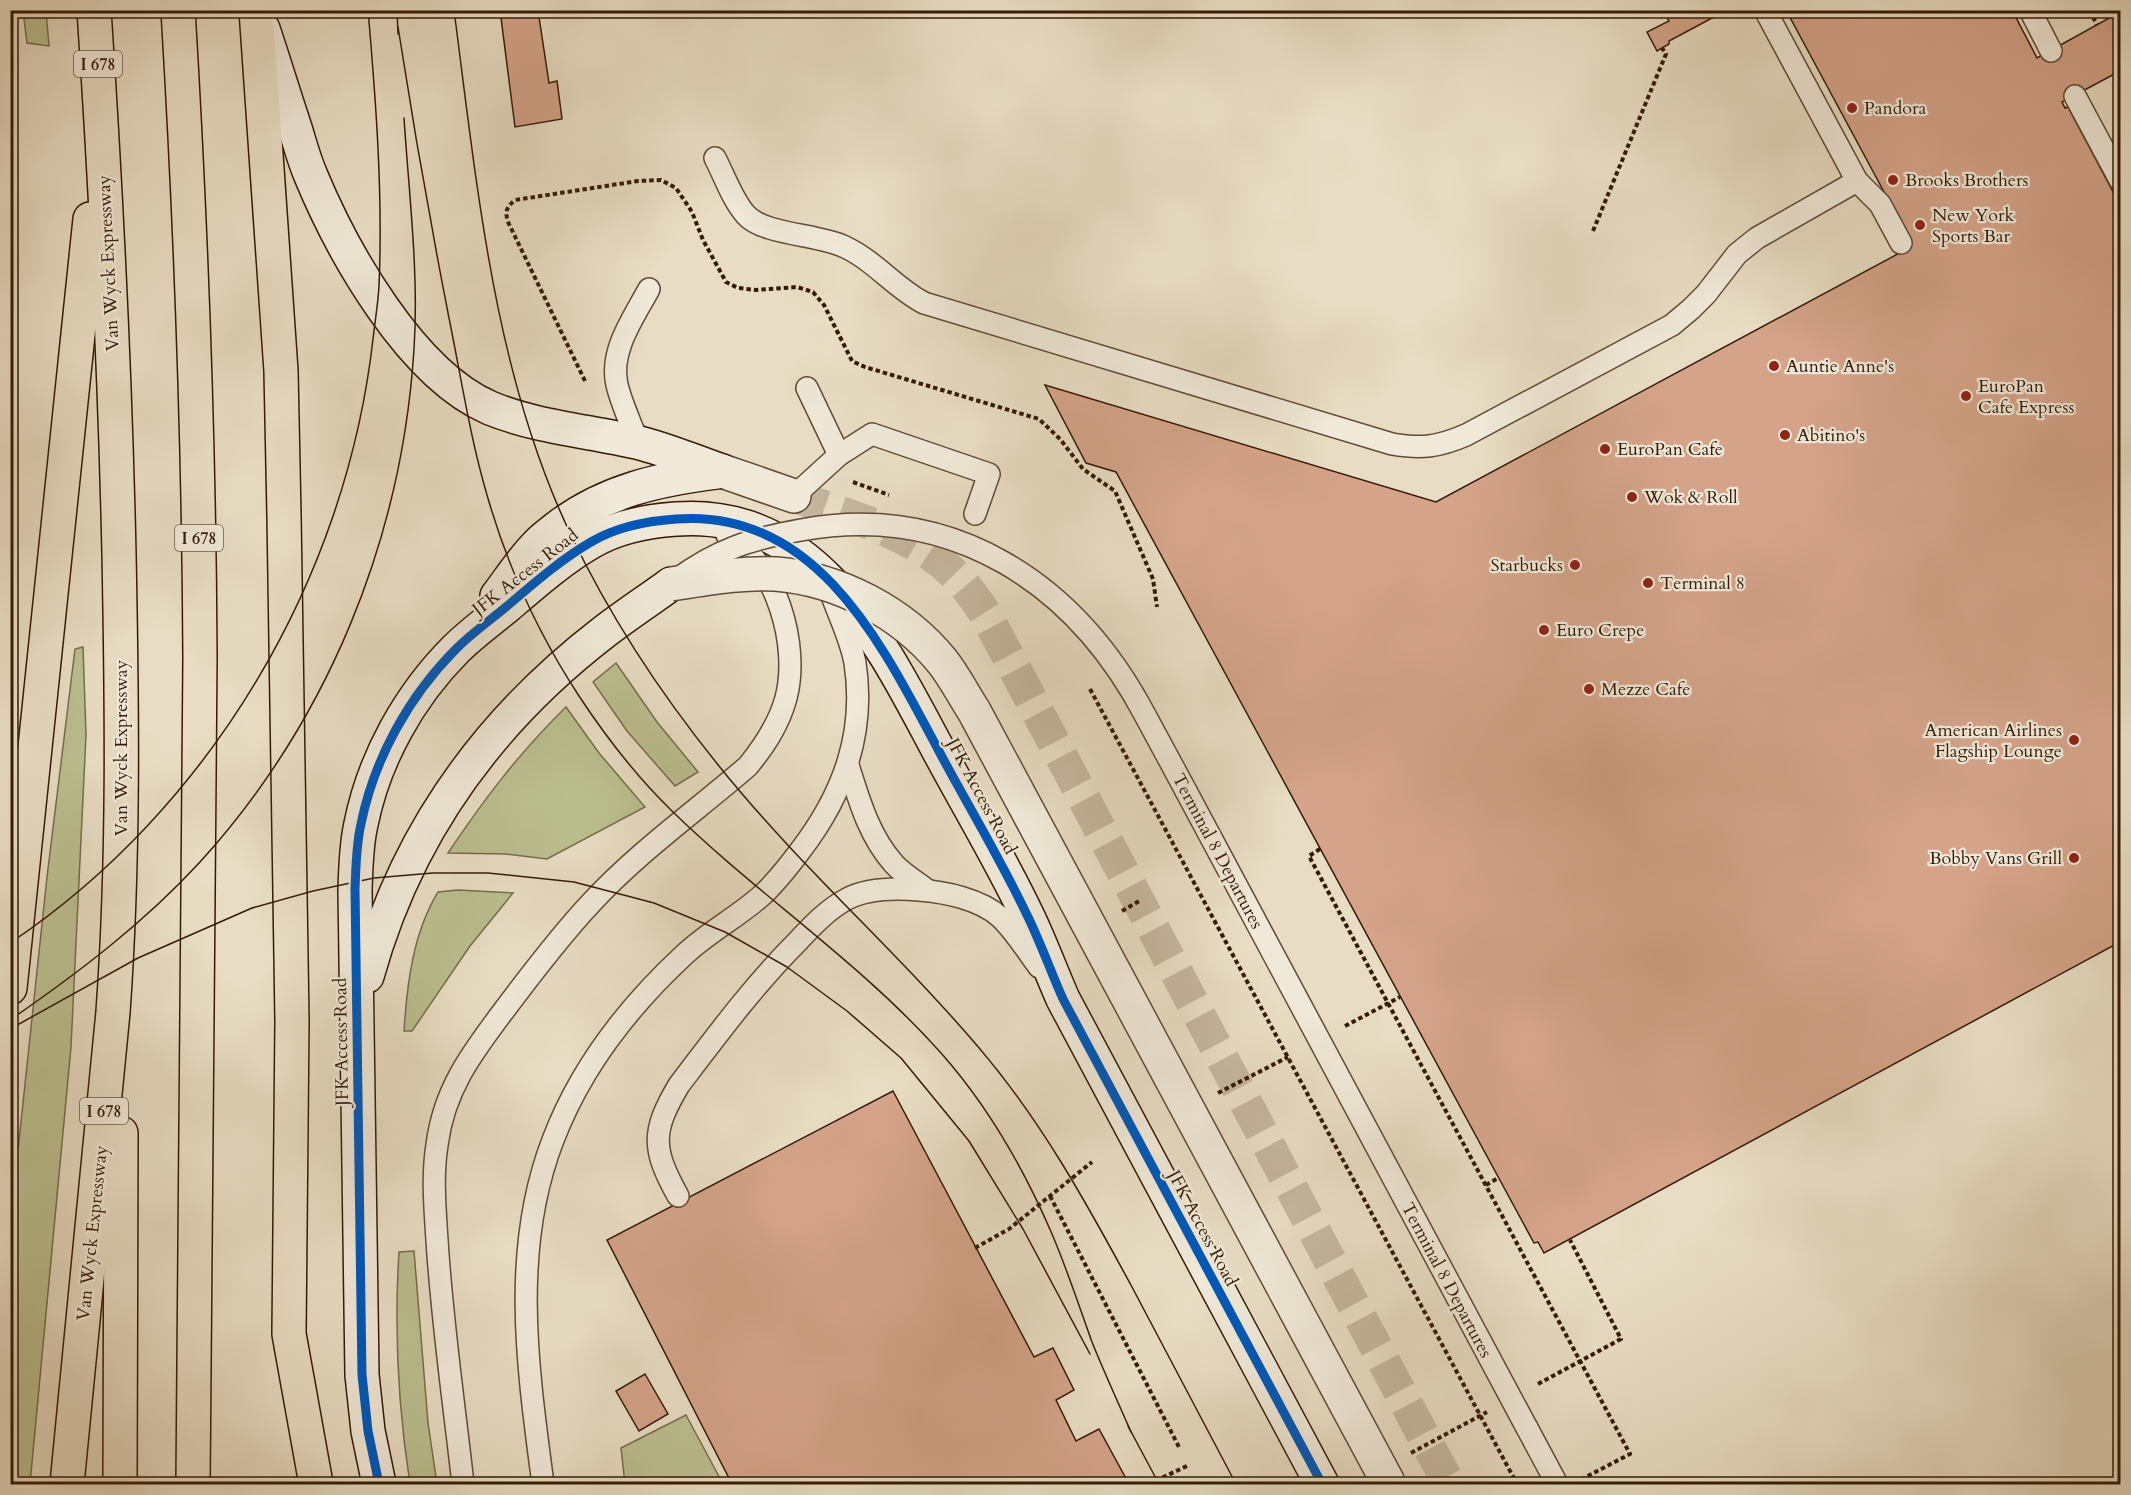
<svg xmlns="http://www.w3.org/2000/svg" width="2131" height="1495" font-family="Cardo,serif">
<style>
.green{fill:#bbbf90;stroke:#786c4b;stroke-width:1.5}
.building{fill:#d4a389;stroke:#361a06;stroke-width:1.5}
.lines{fill:none;stroke-linecap:round;stroke-linejoin:round}
.street-tunnel{stroke:#c4b69e;stroke-width:33;stroke-dasharray:33 16;stroke-linecap:butt}
.lane-casing{stroke:#624b36;stroke-width:24}
.street-casing{stroke:#624b36;stroke-width:36}
.secondary-casing{stroke:#361a06;stroke-width:36}
.highway-casing{stroke:#361a06;stroke-width:36}
.path{stroke:#361a06;stroke-width:4;stroke-dasharray:4.5 3;stroke-linecap:butt}
.lane{stroke:#f0e9d9;stroke-width:21}
.street{stroke:#f0e9d9;stroke-width:33}
.secondary{stroke:#f0e9d9;stroke-width:33}
.highway{stroke:#e8ddc4;stroke-width:33}
.tram{stroke:#361a06;stroke-width:1.5}
.lane-bridge-casing{stroke:#624b36;stroke-width:24;stroke-linecap:butt}
.street-bridge-casing{stroke:#624b36;stroke-width:36;stroke-linecap:butt}
.path-bridge{stroke:#361a06;stroke-width:4;stroke-dasharray:4.5 3;stroke-linecap:butt}
.lane-bridge{stroke:#f0e9d9;stroke-width:21}
.street-bridge{stroke:#f0e9d9;stroke-width:33}
.cycleway-casing{stroke:#f0e9d9;stroke-width:13}
.cycleway{stroke:#0057b8;stroke-width:9}
.poi-dot{fill:#8f2418;stroke:#f0e9d9;stroke-width:2}
.labels{text-anchor:middle;stroke-width:4.5;stroke-linejoin:round;paint-order:stroke}
.shield{fill:#f0e9d9;stroke:#6e5845;stroke-width:1.5}
.shield-label{font-size:16px;font-weight:bold;fill:#361a06}
.poi-label{font-size:18px;fill:#361a06;stroke:#f0e9d9;text-anchor:start}
.street-label{font-size:18px;fill:#361a06;stroke:#f0e9d9}
</style>
<rect width="100%" height="100%" fill="#e8ddc4"/>
<filter id="stains"><feTurbulence type="fractalNoise" baseFrequency=".00333" numOctaves="4"/><feColorMatrix values="0 0 0 0 .2 0 0 0 0 .09 0 0 0 0 .02 0 0 0 .5 -.17"/></filter>
<radialGradient id="worn" r=".72"><stop offset=".6" stop-color="#630" stop-opacity="0"/><stop offset="1" stop-color="#630" stop-opacity=".3"/></radialGradient>
<g class="green">
<path d="M23,11H46L49,46L27,43Z"/>
<path d="M83,647L86,735L71,1047L30,1484H11V1216L47,877L75,649Z"/>
<path d="M616,663L657,722L698,772L675,786L627,731L593,682Z"/>
<path d="M566,707L599,753L645,807L547,859L505,854L448,853C485,798 519,753 566,707Z"/>
<path d="M458,890L513,893L470,946L412,1031H404C407,984 413,933 438,892Z"/>
<path d="M414,1251L428,1423L437,1484H410C398,1407 394,1331 399,1252Z"/>
<path d="M686,1415L723,1484H625L621,1448Z"/>
</g>
<g class="building">
<path d="M500,10H584L539,17L549,83L557,81L562,119L515,127Z"/>
<path d="M1663,10H1727L1669,41V44L1657,51L1647,32L1669,21Z"/>
<path d="M1786,10H2012L2037,58L2120,12V71L2062,102L2065,108L2068,107L2120,205V942L1544,1253L1538,1242L1534,1243L1116,472L1086,463L1045,385L1436,502L1907,249L1890,203Z"/>
<path d="M893,1091L1034,1357L1053,1348L1074,1390L1056,1400L1076,1441L1099,1429L1129,1484H732L607,1240Z"/>
<path d="M645,1374L668,1414L639,1431L616,1391Z"/>
</g>
<g class="lines">
<path class="street-tunnel" d="M794,496C848,516 914,533 955,575C967,587 977,601 986,615L1449,1484"/>
<defs>
<g id="lane">
<path d="M1765,10L1857,181L1880,204L1901,243"/>
<path d="M2030,10L2051,51"/>
<path d="M2075,96L2120,180"/>
<path d="M715,158C724,175 733,201 746,215C764,235 819,234 845,247C875,261 895,288 924,303L1392,444C1422,449 1438,447 1466,435L1672,325L1691,309L1706,294L1737,254L1757,238L1857,181"/>
<path d="M807,388L839,455"/>
<path d="M638,442C631,424 622,405 617,385C609,351 634,317 649,289"/>
<path d="M794,496L839,455L872,434L989,474L975,514"/>
<path d="M1145,715L1186,791"/>
<path d="M848,765C859,800 869,836 894,864C903,874 917,882 927,890"/>
<path d="M678,1196C652,1149 651,1132 679,1085C717,1035 754,985 798,941C812,926 828,909 847,899C868,888 895,888 919,890C945,892 980,899 1000,917C1015,931 1027,951 1039,967"/>
<path d="M1527,1428L1557,1484"/>
<path d="M463,1484C454,1403 442,1322 437,1240C435,1209 432,1176 437,1145C444,1089 472,1053 505,1009C532,973 560,936 591,903C638,852 696,811 748,766C765,745 779,724 786,698C800,645 776,563 727,535"/>
<path d="M543,1484C528,1370 510,1251 553,1140C580,1069 629,1006 684,955C707,933 736,918 760,897C775,884 788,867 800,851C843,795 866,734 855,663C851,640 840,618 832,596"/>
</g>
<path id="street" d="M722,471L794,496"/>
<g id="secondary">
<path d="M263,29C274,62 284,95 295,128C300,144 304,160 311,176C343,253 411,374 490,408C536,427 588,431 636,442C665,449 693,461 722,471"/>
<path d="M497,596C510,579 522,560 537,545C543,538 551,533 558,527C605,491 659,479 717,472"/>
<path d="M367,976C406,835 487,722 604,632C626,615 649,600 671,584"/>
<path d="M379,1484L368,1431L362,1375L355,889C356,867 356,845 361,824C374,759 409,696 456,649C471,634 489,621 506,607C533,584 560,560 591,542C616,527 647,521 676,519C819,508 884,649 941,755C970,809 1002,862 1028,917C1041,944 1051,972 1063,999L1322,1484"/>
</g>
<g id="highway">
<path d="M178,10C191,226 199,442 200,658L193,1484"/>
<path d="M256,10L281,371L284,515L292,1021L289,1334L316,1484"/>
<path d="M10,988L90,219"/>
<path d="M67,1484L113,1012C124,859 122,707 119,554C115,373 106,191 94,10"/>
<path d="M120,1484L121,1133"/>
</g>
</defs>
<use href="#lane" class="lane-casing"/>
<use href="#street" class="street-casing"/>
<use href="#secondary" class="secondary-casing"/>
<use href="#highway" class="highway-casing"/>
<g class="path">
<path d="M2093,10L2092,15L2097,25"/>
<path d="M1593,231L1666,54L1662,48"/>
<path d="M585,381L508,222C505,212 506,207 515,200L638,181L661,180L676,188L692,212L703,240L726,282L738,288L756,290L797,287L813,292L824,305L852,361L865,367L1039,419L1060,439L1083,469L1115,491L1153,579L1157,607"/>
<path d="M853,482L889,495"/>
<path d="M1090,689L1517,1484"/>
<path d="M1320,849L1309,856L1630,1454L1584,1478"/>
<path d="M1122,911L1141,900"/>
<path d="M1345,1026L1400,997"/>
<path d="M1218,1093L1288,1057"/>
<path d="M1486,1185L1498,1178"/>
<path d="M1050,1196L1179,1447"/>
<path d="M975,1248L1009,1229L1092,1162"/>
<path d="M1196,1478L1199,1484"/>
<path d="M1149,1484L1189,1465"/>
</g>
<use href="#lane" class="lane"/>
<use href="#street" class="street"/>
<use href="#secondary" class="secondary"/>
<use href="#highway" class="highway"/>
<g class="tram">
<path d="M397,10L398,34"/>
<path d="M454,10C477,185 494,375 571,535C611,619 660,693 719,766C799,866 897,951 980,1049C1042,1122 1087,1204 1132,1287C1167,1353 1201,1419 1236,1484"/>
<path d="M398,27C413,124 430,221 449,318C461,377 470,437 487,495C507,565 539,635 579,696C606,737 637,777 672,811C758,895 860,962 941,1053C988,1106 1024,1169 1052,1234C1067,1269 1079,1306 1092,1342C1104,1372 1118,1402 1131,1432"/>
<path d="M10,943C211,808 346,579 373,339C375,321 378,304 379,286C383,194 376,102 368,10"/>
<path d="M10,1020C78,973 144,923 200,862C328,721 402,539 414,349C419,273 409,195 404,118"/>
<path d="M10,1029L138,958L252,908L313,891L374,878L433,873H488L574,882L654,903L725,932L787,967L847,1011L901,1058L969,1141L1023,1229L1090,1354"/>
<path d="M1128,1426L1159,1484"/>
</g>
<defs>
<g id="lane-bridge">
<path d="M676,580C718,549 751,539 801,530C953,502 1075,583 1145,715"/>
<path d="M1186,791L1527,1428"/>
</g>
<path id="street-bridge" d="M671,584C705,579 741,572 776,574C838,579 902,612 942,661C954,676 963,694 974,711L1389,1484"/>
</defs>
<use href="#lane-bridge" class="lane-bridge-casing"/>
<use href="#street-bridge" class="street-bridge-casing"/>
<g class="path-bridge">
<path d="M1538,1384L1621,1339L1570,1240"/>
<path d="M1411,1453L1487,1412"/>
</g>
<use href="#lane-bridge" class="lane-bridge"/>
<use href="#street-bridge" class="street-bridge"/>
<defs>
<path id="cycleway" d="M379,1484L368,1431L362,1375L355,889C356,867 356,845 361,824C374,759 409,696 456,649C471,634 489,621 506,607C533,584 560,560 591,542C616,527 647,521 676,519C819,508 884,649 941,755C970,809 1002,862 1028,917C1041,944 1051,972 1063,999L1322,1484"/>
</defs>
<use href="#cycleway" class="cycleway-casing"/>
<use href="#cycleway" class="cycleway"/>
</g>
<g class="poi-dot">
<circle cx="1852" cy="108" r="6"/>
<circle cx="1893" cy="180" r="6"/>
<circle cx="1920" cy="225" r="6"/>
<circle cx="1774" cy="366" r="6"/>
<circle cx="1966" cy="396" r="6"/>
<circle cx="1785" cy="435" r="6"/>
<circle cx="1605" cy="449" r="6"/>
<circle cx="1632" cy="497" r="6"/>
<circle cx="1575" cy="565" r="6"/>
<circle cx="1648" cy="583" r="6"/>
<circle cx="1544" cy="630" r="6"/>
<circle cx="1589" cy="689" r="6"/>
<circle cx="2074" cy="740" r="6"/>
<circle cx="2074" cy="858" r="6"/>
</g>
<g class="labels">
<g class="shield">
<rect x="74" y="51" width="48" height="26" rx="4.5"/>
<rect x="175" y="525" width="48" height="26" rx="4.5"/>
<rect x="80" y="1098" width="48" height="26" rx="4.5"/>
</g>
<g class="shield-label">
<text x="98" y="70">I 678</text>
<text x="199" y="544">I 678</text>
<text x="104" y="1117">I 678</text>
</g>
<g class="poi-label">
<text x="1864" y="114">Pandora</text>
<text x="1905" y="186">Brooks Brothers</text>
<text x="1932" y="221">New York<tspan x="1932" dy="21">Sports Bar</tspan></text>
<text x="1786" y="372">Auntie Anne's</text>
<text x="1978" y="392">EuroPan<tspan x="1978" dy="21">Cafe Express</tspan></text>
<text x="1797" y="441">Abitino's</text>
<text x="1617" y="455">EuroPan Cafe</text>
<text x="1644" y="503">Wok &amp; Roll</text>
<text x="1563" y="571" text-anchor="end">Starbucks</text>
<text x="1660" y="589">Terminal 8</text>
<text x="1556" y="636">Euro Crepe</text>
<text x="1601" y="695">Mezze Cafe</text>
<text x="2062" y="736" text-anchor="end">American Airlines<tspan x="2062" dy="21">Flagship Lounge</tspan></text>
<text x="2062" y="864" text-anchor="end">Bobby Vans Grill</text>
</g>
<g class="street-label">
<text transform="translate(108 263) rotate(-93)" y="6">Van Wyck Expressway</text>
<text transform="translate(525 572) rotate(-38)" y="6">JFK Access Road</text>
<text transform="translate(121 748) rotate(-90)" y="6">Van Wyck Expressway</text>
<text transform="translate(982 796) rotate(62)" y="6">JFK Access Road</text>
<text transform="translate(1218 851) rotate(62)" y="6">Terminal 8 Departures</text>
<text transform="translate(341 1042) rotate(-91)" y="6">JFK Access Road</text>
<text transform="translate(1203 1228) rotate(62)" y="6">JFK Access Road</text>
<text transform="translate(92 1233) rotate(-84)" y="6">Van Wyck Expressway</text>
<text transform="translate(1447 1280) rotate(62)" y="6">Terminal 8 Departures</text>
</g>
</g>
<rect width="2131" height="1495" fill="none" stroke="#e8ddc4" stroke-width="36"/>
<rect x="12" y="12" width="2107" height="1471" fill="none" stroke="#361a06" stroke-width="3"/>
<rect x="18" y="18" width="2095" height="1459" fill="none" stroke="#361a06" stroke-width="1.5"/>
<rect width="100%" height="100%" filter="url(#stains)"/>
<rect width="100%" height="100%" fill="url(#worn)"/>
</svg>
